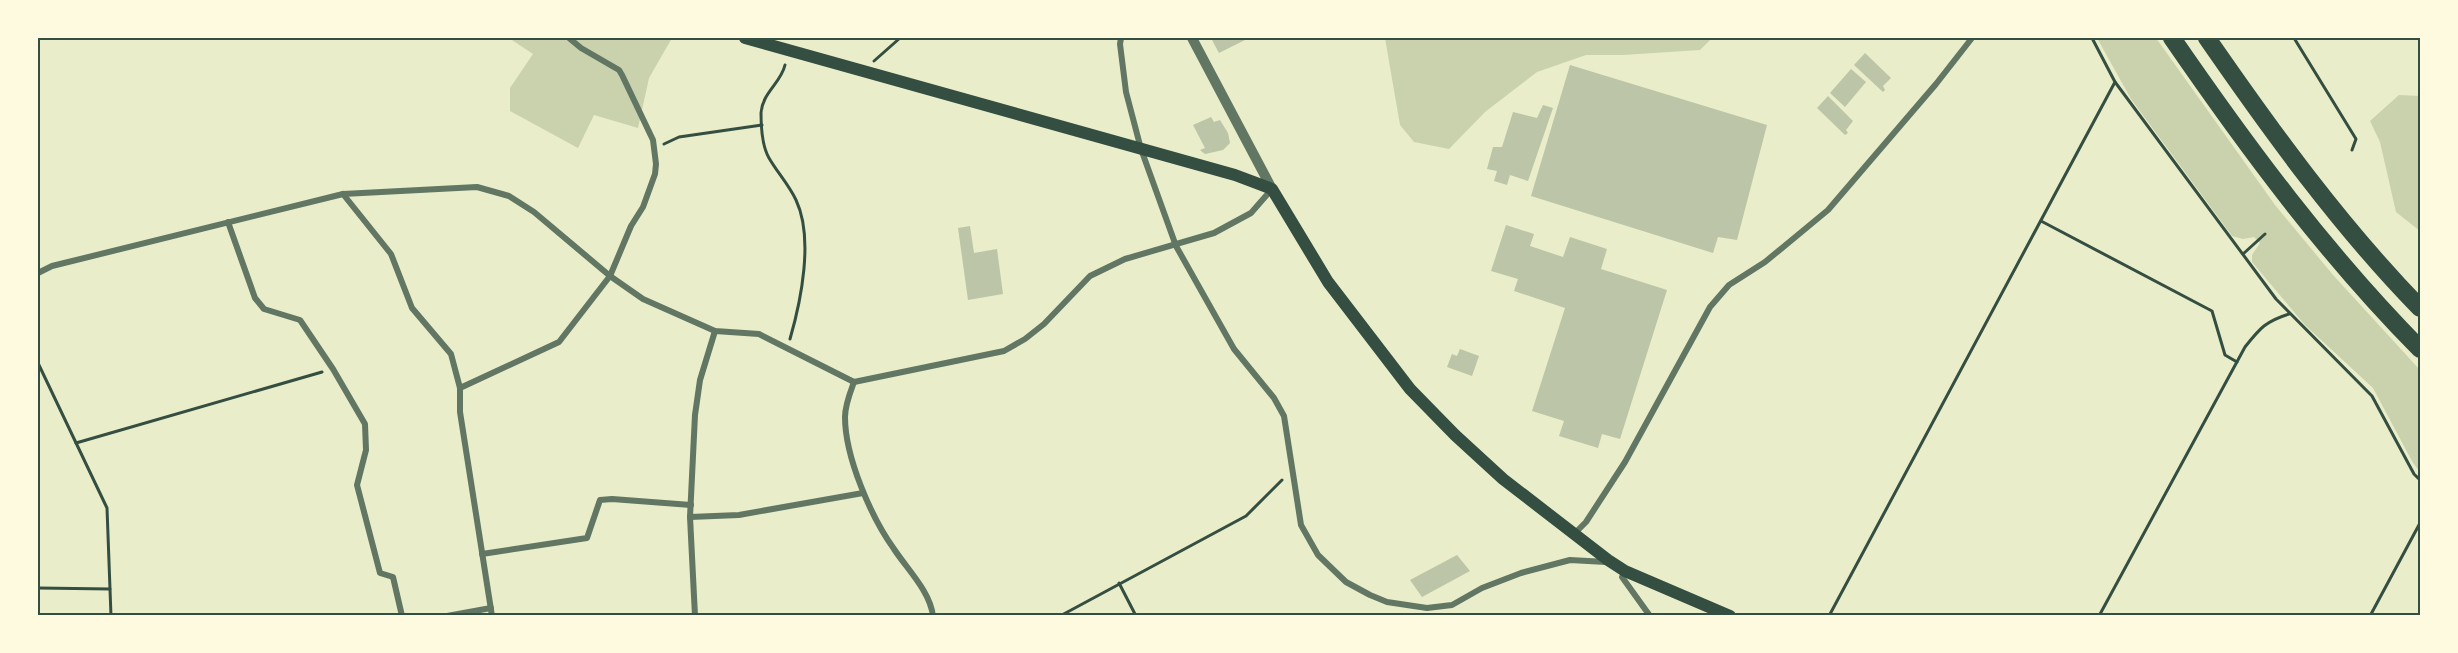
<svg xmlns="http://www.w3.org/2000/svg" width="2458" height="653" font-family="Karla,sans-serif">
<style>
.green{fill:#cad2ad}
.building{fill:#bcc5a7}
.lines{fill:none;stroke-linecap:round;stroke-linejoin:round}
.path{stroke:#344e41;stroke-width:3}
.minor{stroke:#617663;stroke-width:6}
.tertiary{stroke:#617663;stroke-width:10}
.secondary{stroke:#344e41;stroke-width:12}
.motorway{stroke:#344e41;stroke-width:18}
.neatline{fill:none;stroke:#344e41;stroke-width:2}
</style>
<rect width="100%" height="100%" fill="#e9edc9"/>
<g class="green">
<path d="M509,38H672L649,78L638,128L594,115L578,148L510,111V88L533,54Z"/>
<path d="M1385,38H1712L1700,50L1623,55H1586L1537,72L1485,112L1449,149L1414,142L1400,125Z"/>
<path d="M2097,38H2156L2275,205L2333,275L2420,370V472L2413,463L2373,388L2305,325L2252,262V255L2260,243L2254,237L2243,239L2232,236L2131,99Z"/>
<path d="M2399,95L2420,96V231L2396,212L2380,142L2370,121Z"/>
</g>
<g class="building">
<path d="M1211,38H1246L1247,39L1219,53Z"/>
<path d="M1865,53L1891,78L1883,86L1885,90L1883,92L1854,65Z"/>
<path d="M1570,65L1767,125L1737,240L1718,237L1713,253L1531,196Z"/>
<path d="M1851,69L1866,82L1845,107L1830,93Z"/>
<path d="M1828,96L1853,121L1846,130L1848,133L1845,135L1817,108Z"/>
<path d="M1543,105L1553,108L1528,181L1510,175L1507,185L1494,181L1497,171L1487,169L1493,147H1502L1513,112L1537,118Z"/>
<path d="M1211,117L1214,122L1220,120L1228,133L1230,143L1223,150L1205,154L1200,150L1205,148L1193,125Z"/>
<path d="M1506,225L1534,234L1530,246L1563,257L1570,237L1607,249L1601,269L1667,290L1620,439L1602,434L1598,448L1559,436L1564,421L1532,411L1565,308L1514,291L1518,279L1491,271Z"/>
<path d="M970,226L974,253L997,249L1003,294L968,300L958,228Z"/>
<path d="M1460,349L1479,356L1472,376L1447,367L1452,354L1457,356Z"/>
<path d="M1457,555L1470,571L1422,597L1410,580Z"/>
</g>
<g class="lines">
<g class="path">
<path d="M2092,38L2115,82L2276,299L2372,396L2414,474L2420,480"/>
<path d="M2294,38L2356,139L2352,150"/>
<path d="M874,61L900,38"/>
<path d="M785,65C781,83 762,93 761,113C761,126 762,146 769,158C777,172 789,185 796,200C814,238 801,301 790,339"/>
<path d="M664,144L679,137L762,125"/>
<path d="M2041,221L2212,311L2225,355L2237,362"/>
<path d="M2243,254L2265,234"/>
<path d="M38,363L107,508L111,616"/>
<path d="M76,443L322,372"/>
<path d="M1119,583L1136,616"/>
<path d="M38,588L110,589"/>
<path d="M1060,616L1246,516L1282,480"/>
<path d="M1829,616L2115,82"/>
<path d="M2099,616L2245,347C2260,328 2266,321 2289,314"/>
<path d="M2370,616L2420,523"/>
</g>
<g class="minor">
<path d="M1121,38L1120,44L1126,92L1141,149L1176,246L1234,349L1274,398L1284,416L1301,525L1318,555L1346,582L1370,595L1387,602L1427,608L1452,605L1482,588L1521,573L1570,560L1606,562"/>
<path d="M343,194L391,254L412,308L451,354L460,388V412L492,616"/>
<path d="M228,222L255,298L264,309L300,320L333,369L365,424L366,450L357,485L380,573L393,577L402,616"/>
<path d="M38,273L52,266L343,194L477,187L509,196L534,212L610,276L643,299L715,331L759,334L854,382L1004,351L1025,339L1044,324L1090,276L1125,259L1214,233L1251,213L1272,189"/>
<path d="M854,382C850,393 845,405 845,417C845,457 871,517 894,549C907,569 930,591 933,616"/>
<path d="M460,388L559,342L610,276L631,226L643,207L655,174L656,164L653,140L622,75L619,70L581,48L569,38"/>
<path d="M690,517L739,515L863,493"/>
<path d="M1574,534L1586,522L1625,462L1710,307L1729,285L1765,262L1828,210L1936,84L1972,38"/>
<path d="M482,554L587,538L600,500L612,499L691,505"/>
<path d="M1625,571L1622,577L1650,616"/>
<path d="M447,616L491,608"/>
<path d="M695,616L690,517L695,415L700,380L715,331"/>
</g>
<path class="tertiary" d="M1192,38L1272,189"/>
<path class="secondary" d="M745,38L1235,175L1272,189L1328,282L1410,389L1455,435L1503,479L1608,560L1625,571L1730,616"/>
<g class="motorway">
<path d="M2172,38C2247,147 2326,254 2420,349"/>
<path d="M2207,38C2272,132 2340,226 2420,308"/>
</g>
</g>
<rect width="2458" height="653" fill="none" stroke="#fefae0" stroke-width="78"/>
<rect x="39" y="39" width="2380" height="575" class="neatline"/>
</svg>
